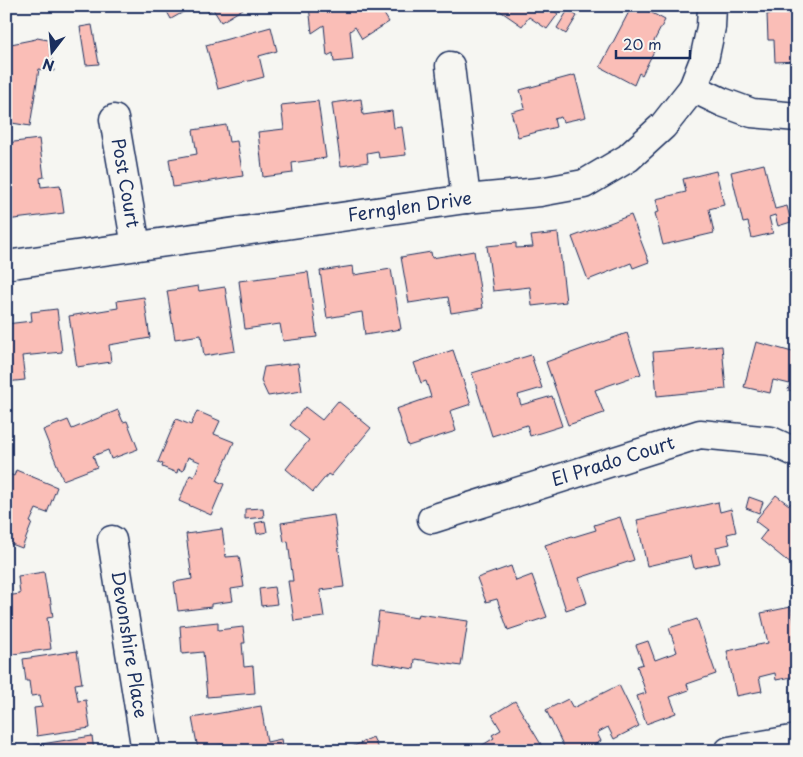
<svg xmlns="http://www.w3.org/2000/svg" width="803" height="757" font-family="'Playpen Sans',sans-serif">
<style>
.building{fill:#fabeb7;stroke:#1b2f5e}
.lines{fill:none;stroke-linecap:round;stroke-linejoin:round}
.minor-casing{stroke:#1b2f5e;stroke-width:31}
.minor{stroke:#f6f6f2;stroke-width:28}
.labels{text-anchor:middle;stroke-width:4.5;stroke-linejoin:round;paint-order:stroke}
.street-label{font-size:18px;fill:#1b2f5e;stroke:#f6f6f2}
</style>
<rect width="100%" height="100%" fill="#f6f6f2"/>
<filter id="ink" filterUnits="userSpaceOnUse"><feTurbulence type="fractalNoise" baseFrequency=".02" numOctaves="2"/><feDisplacementMap in="SourceGraphic" scale="10" xChannelSelector="R" yChannelSelector="G"/><feConvolveMatrix kernelMatrix="1 2 1 2 8 2 1 2 1" color-interpolation-filters="sRGB"/></filter>
<g filter="url(#ink)">
<g class="building">
<path d="M164,6H194L171,19Z"/>
<path d="M205,6H248L221,22L213,9L208,12Z"/>
<path d="M309,6H379L389,22L362,39L355,27L350,31L353,60L334,62L333,53L327,56L324,25L312,33Z"/>
<path d="M493,6H556L553,10L558,14L547,29L529,17L522,26Z"/>
<path d="M632,6H639L665,20L653,43L657,45L642,75L639,73L634,85L600,67Z"/>
<path d="M568,10L577,16L566,34L557,28Z"/>
<path d="M797,13V61L775,62L774,40H768L767,14Z"/>
<path d="M92,25L99,64L86,65L80,27Z"/>
<path d="M271,27L277,51L259,56L264,77L218,89L206,45Z"/>
<path d="M37,38L48,40L54,71L39,69L30,126L6,122V45L36,39Z"/>
<path d="M575,75L586,117L563,122L561,117L554,119L556,127L518,137L511,112L525,108L520,90Z"/>
<path d="M361,99L363,115L392,111L394,128L402,127L406,155L379,158L378,151L367,153L368,162L341,166L332,103Z"/>
<path d="M318,101L326,158L292,163L293,173L263,177L258,132L284,129L281,105Z"/>
<path d="M226,125L229,142L237,141L243,176L173,187L169,159L197,154L193,130Z"/>
<path d="M39,139L44,177L40,178L41,187L60,185L64,213L6,220V174H8L6,158V143Z"/>
<path d="M764,164L775,209L787,206L791,222L778,226L775,215L769,217L773,233L752,238L748,222L743,223L731,172Z"/>
<path d="M716,171L724,205L709,209L714,233L663,245L655,213L659,212L656,199L686,192L683,179Z"/>
<path d="M631,215L649,262L633,268L631,263L588,280L572,237Z"/>
<path d="M558,233L566,302L532,306L530,287L493,291L487,246L516,243V248L533,247L531,236Z"/>
<path d="M474,251L483,308L451,313L448,297L409,303L401,257L431,252L432,258Z"/>
<path d="M353,266L354,275L391,269L401,329L365,335L362,312L327,318L320,271Z"/>
<path d="M308,272L317,337L283,341L280,324L245,329L239,281Z"/>
<path d="M198,286L199,291L225,287L235,351L204,356L201,335L175,339L167,291Z"/>
<path d="M144,297L150,338L109,345L111,362L77,367L69,316L118,308L117,301Z"/>
<path d="M57,309L62,352L22,356L25,380L6,382V324L32,321L31,312Z"/>
<path d="M627,333L641,374L595,390L604,413L568,425L546,362Z"/>
<path d="M756,342L796,353L797,351V392L788,390L790,384L773,380L770,393L744,387Z"/>
<path d="M722,346L726,389L657,396L653,352Z"/>
<path d="M453,350L471,404L450,411L456,431L408,446L396,409L431,397L426,381L421,383L414,363Z"/>
<path d="M531,355L542,388L518,395L521,405L552,396L562,426L530,436L527,425L492,436L472,373Z"/>
<path d="M298,363L302,391L268,396L261,381L264,367Z"/>
<path d="M338,401L371,428L331,476L328,474L313,492L286,469L309,440L290,425L305,407L322,420Z"/>
<path d="M118,410L123,422L127,421L138,449L111,459L108,450L93,456L97,467L63,480L43,430L68,420L72,429Z"/>
<path d="M197,411L220,421L214,434L234,442L217,481L224,484L211,515L179,501L190,475L194,477L200,462L188,457L183,471L178,469L177,473L162,467L163,464L158,462L176,419L191,425Z"/>
<path d="M16,470L57,487L47,513L36,509L30,522L32,523L22,548L6,542V475L7,473L14,476Z"/>
<path d="M776,495L789,505L791,503L797,507V569L760,539L767,530L755,521Z"/>
<path d="M749,497L763,502L759,513L746,508Z"/>
<path d="M718,502L720,512L731,509L736,532L727,534L730,544L716,547L720,563L694,568L691,556L647,566L637,520Z"/>
<path d="M263,508L264,517L245,519V509Z"/>
<path d="M334,515L344,587L320,590L324,617L294,621L288,581H293L288,541L284,542L281,523Z"/>
<path d="M620,517L634,560L579,578L587,603L566,610L545,545L572,536L573,537L596,530L594,525Z"/>
<path d="M265,521L267,532L257,534L255,523Z"/>
<path d="M222,529L226,557L239,556L244,587L231,589L233,601L211,604V607L178,611L174,582L192,579L186,534Z"/>
<path d="M511,566L516,581L532,575L547,617L508,630L497,599L486,602L477,578Z"/>
<path d="M44,572L48,597H50L53,617L47,618L51,649L6,655V635L10,634L6,608V596L20,594L18,576Z"/>
<path d="M274,587L277,604L261,606L259,589Z"/>
<path d="M791,607L797,637V676L776,680L775,673L759,677L762,691L736,696L727,651L768,643L761,613Z"/>
<path d="M379,612L417,618L418,614L468,621L461,666L415,659L414,669L372,662Z"/>
<path d="M697,619L716,674L687,684L689,690L670,697L676,713L646,724L637,696L646,693L637,666L643,664L636,645L648,641L655,660L677,652L669,628Z"/>
<path d="M218,622V630L243,627L245,643H242L244,667L253,666L255,693L207,697L203,652L182,654L180,626Z"/>
<path d="M77,651L82,683L75,684L78,701L86,700L90,728L37,736L34,708L42,707L40,695L31,696L29,681H26L23,659Z"/>
<path d="M619,685L639,726L614,739L608,727L597,733L601,741L583,751H566L546,710L568,699L573,708Z"/>
<path d="M515,701L545,751H473L494,738L492,735L501,730L492,715Z"/>
<path d="M261,706L267,742L281,739L283,751H227L225,744L198,749L192,718Z"/>
<path d="M92,736L94,751H30L29,746Z"/>
<path d="M373,737L379,751H344Z"/>
</g>
<g class="lines">
<defs>
<g id="minor">
<path d="M450,66L466,199"/>
<path d="M693,88L722,102L752,113L797,117"/>
<path id="s1" d="M114,119L136,246"/>
<path id="s2" d="M6,265L466,199L540,192L584,184L628,158L663,126L693,88L704,60L711,27L712,6"/>
<path id="s3" d="M432,519L700,434L771,441L797,453"/>
<path id="s4" d="M112,540L146,751"/>
<path d="M729,751L797,739"/>
</g>
</defs>
<use href="#minor" class="minor-casing"/>
<use href="#minor" class="minor"/>
</g>
</g>
<g class="labels">
<g class="street-label">
<text dy="6" stroke="none"><textPath href="#s1" startOffset="65">Post Court</textPath></text>
<text dy="6" stroke="none"><textPath href="#s2" startOffset="408">Fernglen Drive</textPath></text>
<text dy="6" stroke="none"><textPath href="#s3" startOffset="190">El Prado Court</textPath></text>
<text dy="6" stroke="none"><textPath href="#s4" startOffset="106">Devonshire Place</textPath></text>
</g>
</g>
<rect width="803" height="757" fill="none" stroke="#f6f6f2" stroke-width="25"/>
<rect x="12" y="12" width="778" height="732" fill="none" stroke="#1b2f5e" stroke-width="2" filter="url(#ink)"/>
<g transform="translate(52 52) rotate(196)" stroke="#f6f6f2" stroke-width="4" paint-order="stroke">
<path d="M0-4L9 19L0 12L-9 19Z" fill="#1b2f5e"/>
<text y="-8" font-size="14" font-weight="bold" text-anchor="middle" fill="#1b2f5e">N</text>
</g>
<path d="M616 50v8h74v-8" fill="none" stroke="#1b2f5e" stroke-width="2.5"/>
<text x="623" y="50" font-size="15" fill="#1b2f5e" stroke="#f6f6f2" stroke-width="4" paint-order="stroke">20 m</text>
</svg>
